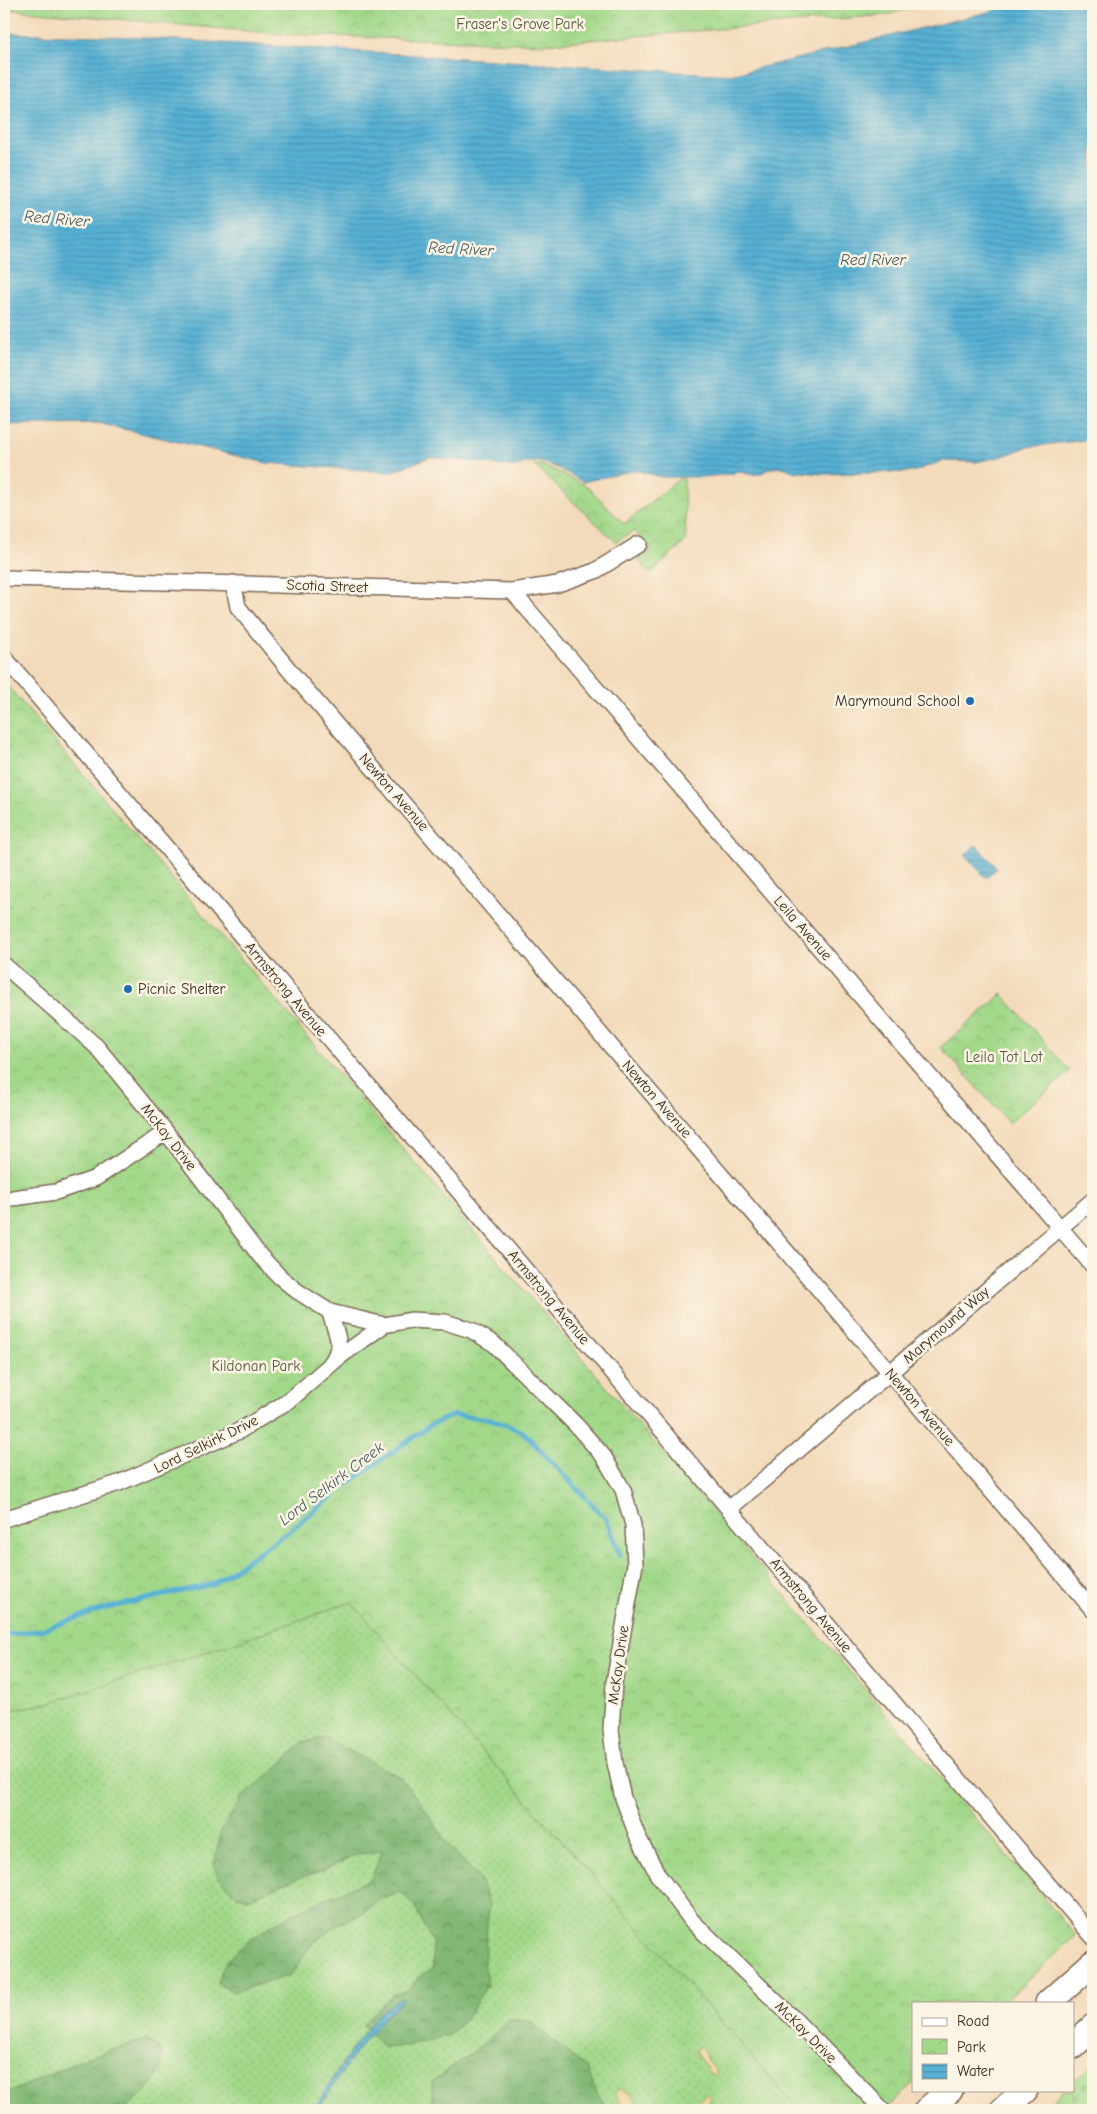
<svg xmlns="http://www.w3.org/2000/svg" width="1097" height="2114" font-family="'Comic Neue',sans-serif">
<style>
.grass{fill:url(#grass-dots);stroke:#6e8154}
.forest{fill:url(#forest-crowns);stroke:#5e714a}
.sand{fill:url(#sand-dots);stroke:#94825e}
.cemetery{fill:url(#cemetery-stones);stroke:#6e8154}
.park{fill:url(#park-crowns);stroke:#6e8154}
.water{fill:url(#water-rules);stroke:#496e79}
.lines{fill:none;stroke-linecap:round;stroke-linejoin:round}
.stream{stroke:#57b1d4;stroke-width:5}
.minor-casing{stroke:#7b6855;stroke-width:18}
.primary-casing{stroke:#7b6855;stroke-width:28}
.minor{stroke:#fff;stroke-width:15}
.primary{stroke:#fff;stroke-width:25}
.poi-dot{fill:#1f6fb2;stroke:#fcf5e5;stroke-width:2}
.labels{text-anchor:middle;stroke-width:5;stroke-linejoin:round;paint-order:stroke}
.park-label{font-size:15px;fill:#555639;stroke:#fcf5e5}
.street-label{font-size:15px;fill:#3b2a1e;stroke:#fcf5e5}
.poi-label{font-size:15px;fill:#3b2a1e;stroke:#fcf5e5;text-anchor:end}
.water-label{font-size:16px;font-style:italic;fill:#45595e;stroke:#fcf5e5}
</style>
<defs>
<pattern id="grass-dots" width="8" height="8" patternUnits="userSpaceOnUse" patternTransform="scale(1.25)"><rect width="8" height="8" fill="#a2d889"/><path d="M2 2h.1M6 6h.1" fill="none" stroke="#8cba76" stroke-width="1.8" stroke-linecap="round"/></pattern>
<pattern id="forest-crowns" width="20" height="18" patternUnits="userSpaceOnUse" patternTransform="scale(1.25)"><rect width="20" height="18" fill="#81b875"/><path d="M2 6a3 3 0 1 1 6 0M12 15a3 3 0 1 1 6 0" fill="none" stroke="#6b965f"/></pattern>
<pattern id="sand-dots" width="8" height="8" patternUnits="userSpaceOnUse" patternTransform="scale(1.25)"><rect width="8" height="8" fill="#eeda9e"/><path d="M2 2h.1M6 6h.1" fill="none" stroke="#cdbb88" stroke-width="1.8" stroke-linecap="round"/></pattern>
<pattern id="cemetery-stones" width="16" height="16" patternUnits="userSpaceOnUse" patternTransform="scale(1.25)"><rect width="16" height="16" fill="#a2d889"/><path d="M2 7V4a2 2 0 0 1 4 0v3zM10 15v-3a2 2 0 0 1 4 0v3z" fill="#8cba76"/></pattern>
<pattern id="park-crowns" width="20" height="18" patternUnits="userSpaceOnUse" patternTransform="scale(1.25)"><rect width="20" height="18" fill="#a2d889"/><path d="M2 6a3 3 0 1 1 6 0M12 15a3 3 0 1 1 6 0" fill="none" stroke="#8cba76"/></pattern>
<pattern id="water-rules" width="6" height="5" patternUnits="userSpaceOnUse" patternTransform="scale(1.25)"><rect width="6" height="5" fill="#57b1d4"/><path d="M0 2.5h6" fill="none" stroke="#4990ab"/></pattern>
</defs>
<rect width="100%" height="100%" fill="#fcf5e5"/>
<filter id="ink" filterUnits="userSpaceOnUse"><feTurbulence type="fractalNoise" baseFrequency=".02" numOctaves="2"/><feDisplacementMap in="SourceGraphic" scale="10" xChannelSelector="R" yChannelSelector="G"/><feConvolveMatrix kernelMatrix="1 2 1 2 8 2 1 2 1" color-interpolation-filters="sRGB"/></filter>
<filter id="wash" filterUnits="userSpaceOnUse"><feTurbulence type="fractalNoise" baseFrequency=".0096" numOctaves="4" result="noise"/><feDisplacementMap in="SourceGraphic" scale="20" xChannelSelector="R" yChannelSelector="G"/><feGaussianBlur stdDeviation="1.12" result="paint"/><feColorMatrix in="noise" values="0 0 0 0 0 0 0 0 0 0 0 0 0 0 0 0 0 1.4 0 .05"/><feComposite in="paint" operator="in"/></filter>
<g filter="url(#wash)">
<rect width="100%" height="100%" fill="#f3daba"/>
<path class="grass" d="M351,1602L799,2110H4V1711L45,1704L234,1643Z"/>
<g class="forest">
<path d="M325,1738L401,1778L425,1809L447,1843L479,1878L489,1903L484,1963L487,1985L466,2019L449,2035L412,2045L384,2048L363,2025L392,1995L409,1990L419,1977L433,1968L432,1942L415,1907L401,1892L380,1900L358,1916L338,1924L311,1945L291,1975L233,1992L217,1984C220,1976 223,1966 228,1960C264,1920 324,1901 371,1879L382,1851L358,1854L323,1870L288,1882L250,1898L237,1896L218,1877L214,1866L221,1831L242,1797L272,1772L303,1742Z"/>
<path d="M510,2020L530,2021L587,2069L597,2093L608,2110H424L432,2099V2082L487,2041Z"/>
<path d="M147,2039L162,2052V2069L146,2092L123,2110H4V2095L88,2057Z"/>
</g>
<g class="sand">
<path d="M697,2047H701L705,2053L707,2061L717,2072L715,2075L710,2074L695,2051Z"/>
<path d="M622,2089L630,2094L643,2110H626L616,2096L617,2091Z"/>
<path d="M707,2093L709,2094L711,2099L703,2110H688L697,2105Z"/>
</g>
<path class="cemetery" d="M1093,2064V2110H1041L1064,2090H1073V2082Z"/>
<g class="park">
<path d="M4,4H929L886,15L542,44L280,34L4,9Z"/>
<path d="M534,465H541L559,472L588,487L624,524L679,479H684L686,541L650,574L638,560L651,549L634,531L616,542Z"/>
<path d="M4,682L1076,1936L1003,2003H913V2084L885,2110H799L351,1602L234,1643L45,1704L4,1711Z"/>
<path d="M1002,994L1070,1071L1009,1123L941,1047Z"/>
</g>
<g class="water">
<path d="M1021,4H1093V439L1027,447L1003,456L976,462L942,461L912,472L822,474L793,471L783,467L771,468L761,473L753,475L737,471L732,474L702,477H661L635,470L583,482C564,471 538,453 517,467L430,457L390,472L267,463L98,423L4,425V33L130,37L730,75Z"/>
<path d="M976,845L997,868L986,878L965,855Z"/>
<path d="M401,1997L403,2000C369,2030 342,2070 319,2110H313L349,2053L378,2014Z"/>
</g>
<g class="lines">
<path class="stream" d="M4,1635L41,1630L103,1609L213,1584L288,1532L348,1483L431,1425L453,1415L491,1419L523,1432L606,1519L620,1555"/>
</g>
</g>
<g filter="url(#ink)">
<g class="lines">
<defs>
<g id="minor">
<path d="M4,578L512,591L558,584L595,571L639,544"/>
<path d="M233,583L238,607L290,671L1093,1610"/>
<path d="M512,591L1093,1266"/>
<path d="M4,657L1093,1937"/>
<path d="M4,965L97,1047L166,1132L260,1256L280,1277L297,1291L330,1312L384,1325L411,1320L445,1322L471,1330L494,1344L576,1425L604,1457L623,1490L633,1525L635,1564L614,1683L611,1730L615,1763L623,1798L637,1835L658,1875L692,1921L796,2021L883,2110"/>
<path d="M13,1198L56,1192L96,1178L166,1132"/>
<path d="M330,1312C334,1332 346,1343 331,1363"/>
<path d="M729,1509L1093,1200"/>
<path d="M4,1519L119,1483L239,1431L290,1400L338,1358L384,1325"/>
</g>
<g id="primary">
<path d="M1048,2003L1093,1963"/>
<path d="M1073,2046L1093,2027"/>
<path d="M927,2110L950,2090"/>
<path d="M1003,2110L1025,2090"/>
</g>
</defs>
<use href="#minor" class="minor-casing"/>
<use href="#primary" class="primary-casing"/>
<use href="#minor" class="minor"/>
<use href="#primary" class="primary"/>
</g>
</g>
<g class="poi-dot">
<circle cx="970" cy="701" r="5"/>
<circle cx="128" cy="989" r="5"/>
</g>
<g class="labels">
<g class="park-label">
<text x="520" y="29">Fraser's Grove Park</text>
<text x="1004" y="1062">Leila Tot Lot</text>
<text x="256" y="1371">Kildonan Park</text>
</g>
<g class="street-label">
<text transform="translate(327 586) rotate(2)" y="5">Scotia Street</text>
<text transform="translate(394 792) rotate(49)" y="5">Newton Avenue</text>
<text transform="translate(803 928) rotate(49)" y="5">Leila Avenue</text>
<text transform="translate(286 989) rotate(50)" y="5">Armstrong Avenue</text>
<text transform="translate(657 1099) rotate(49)" y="5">Newton Avenue</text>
<text transform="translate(169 1137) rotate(52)" y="5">McKay Drive</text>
<text transform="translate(549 1297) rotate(50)" y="5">Armstrong Avenue</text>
<text transform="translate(946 1325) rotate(-41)" y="5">Marymound Way</text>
<text transform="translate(920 1407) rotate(49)" y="5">Newton Avenue</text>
<text transform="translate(206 1444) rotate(-26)" y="5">Lord Selkirk Drive</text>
<text transform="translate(811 1605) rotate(50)" y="5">Armstrong Avenue</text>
<text transform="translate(618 1665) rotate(-82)" y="5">McKay Drive</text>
<text transform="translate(806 2032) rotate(45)" y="5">McKay Drive</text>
</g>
<g class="poi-label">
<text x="960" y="706">Marymound School</text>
<text x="138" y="994" text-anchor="start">Picnic Shelter</text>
</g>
<g class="water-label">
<text transform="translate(57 218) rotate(5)" y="6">Red River</text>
<text transform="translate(461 248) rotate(3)" y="6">Red River</text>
<text x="873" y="265">Red River</text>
<text transform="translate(331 1483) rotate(-37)" y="6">Lord Selkirk Creek</text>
</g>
</g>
<rect width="1097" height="2114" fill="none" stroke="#fcf5e5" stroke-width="20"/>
<rect x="912" y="2002" width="162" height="90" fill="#fcf5e5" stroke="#afa495"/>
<rect x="922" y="2018" width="25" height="8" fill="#ffffff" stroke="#afa495"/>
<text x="957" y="2026" font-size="15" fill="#3b2a1e">Road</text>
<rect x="922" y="2039" width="25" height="15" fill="url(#park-crowns)" stroke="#afa495"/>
<text x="957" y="2052" font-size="15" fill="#3b2a1e">Park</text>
<rect x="922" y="2064" width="25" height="15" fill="url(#water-rules)" stroke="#afa495"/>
<text x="957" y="2076" font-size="15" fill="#3b2a1e">Water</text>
</svg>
